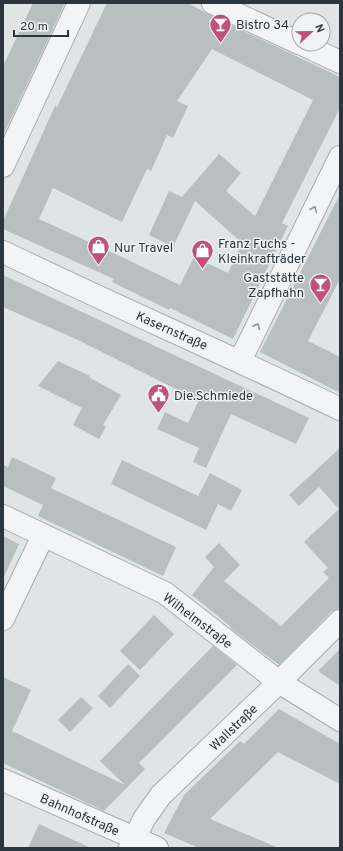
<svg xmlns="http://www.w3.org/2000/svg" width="343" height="851" font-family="Overpass,sans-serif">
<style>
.building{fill:#b7bfc3;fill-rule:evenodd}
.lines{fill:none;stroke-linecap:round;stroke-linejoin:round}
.minor-casing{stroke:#a5acb1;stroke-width:24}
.minor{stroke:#f2f4f6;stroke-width:22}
.oneway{stroke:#8e949a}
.labels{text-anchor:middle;stroke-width:3;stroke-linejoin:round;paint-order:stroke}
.poi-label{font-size:13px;fill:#2a353d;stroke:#eff3f5;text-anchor:start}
.street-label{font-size:13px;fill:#2a353d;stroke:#eff3f5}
</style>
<rect width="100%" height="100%" fill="#dfe4e7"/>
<g class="building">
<path d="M33,3H65L3,136V66Z"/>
<path d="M107,3H188L208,14L340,77V108L282,223L288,226L233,339L170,308L169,310L112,282L114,279L3,229V221L55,106L57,107ZM212,49L313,100L255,216L226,191L241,173L219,154L182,197L169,191L149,235L173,247L195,201L242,243L228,273L194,257L180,285L124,258L39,219L53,188L122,222L147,169L151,171L167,135L173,138L188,106L177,101Z"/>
<path d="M340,194V279L308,341L340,357V393L260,352Z"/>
<path d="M3,275L309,418L296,444L231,414L206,468L193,462L199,448L157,429L165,412L188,423L198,402L176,390V389L78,340L3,307Z"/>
<path d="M58,361L90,376L89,377L121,395L103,425L106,427L99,439L73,425L82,408L38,386Z"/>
<path d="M340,448V608L331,612L279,665L230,628L231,627L192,595L214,567L205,557L219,543L240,565L224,581L281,626L329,578L323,572L328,568L304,542L339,509L319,487L299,506L289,495Z"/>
<path d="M12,457L56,478L51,488L176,547L163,576L38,516L43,505L3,486V465L8,467Z"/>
<path d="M122,460L198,496L210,473L242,490L231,511L218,504L206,530L111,484Z"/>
<path d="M3,536L19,544L3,579Z"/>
<path d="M154,615L174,634L140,670L120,651Z"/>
<path d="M213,646L237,665L139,763L145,769L104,811L3,763V677L31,690L12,731L125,785L100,761Z"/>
<path d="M340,649V686L318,671Z"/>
<path d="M128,664L140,676L110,708L98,696Z"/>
<path d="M81,697L93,708L70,732L58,720Z"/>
<path d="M279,709L340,744V784L278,752L210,819L279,848H199L164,833L184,795L240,741L244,744Z"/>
<path d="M39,824L91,848H28Z"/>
</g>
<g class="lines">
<defs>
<g id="minor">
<path d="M213,3L299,43"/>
<path d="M302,44L340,62"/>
<path d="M3,166L79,3"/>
<path d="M3,252C115,306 228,355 340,409"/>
<path d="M240,361L340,157"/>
<path d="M3,516L165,593L279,682L340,720"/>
<path d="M3,619L43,536"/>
<path d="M3,780L157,848"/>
<path d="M130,848L144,819L161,795L279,682L340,621"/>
</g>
</defs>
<use href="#minor" class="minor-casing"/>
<use href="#minor" class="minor"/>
</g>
<defs><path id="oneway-chevron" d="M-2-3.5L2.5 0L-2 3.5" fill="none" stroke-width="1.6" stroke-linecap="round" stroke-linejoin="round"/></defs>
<g class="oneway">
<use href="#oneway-chevron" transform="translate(314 209) rotate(-64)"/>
<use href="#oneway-chevron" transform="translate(257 326) rotate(-64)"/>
</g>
<defs>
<symbol id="bar-pin" viewBox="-11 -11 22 30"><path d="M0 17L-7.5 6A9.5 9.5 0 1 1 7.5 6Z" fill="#c0507c" stroke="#eff3f5"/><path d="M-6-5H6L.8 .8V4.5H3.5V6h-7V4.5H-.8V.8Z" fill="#fff"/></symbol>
<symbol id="shop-pin" viewBox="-11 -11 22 30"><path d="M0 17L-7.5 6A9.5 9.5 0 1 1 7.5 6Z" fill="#c0507c" stroke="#eff3f5"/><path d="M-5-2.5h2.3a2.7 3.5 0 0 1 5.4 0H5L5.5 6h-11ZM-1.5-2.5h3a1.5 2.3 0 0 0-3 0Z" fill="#fff"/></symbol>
<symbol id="civic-pin" viewBox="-11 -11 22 30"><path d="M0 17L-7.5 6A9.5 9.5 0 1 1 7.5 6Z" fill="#c0507c" stroke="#eff3f5"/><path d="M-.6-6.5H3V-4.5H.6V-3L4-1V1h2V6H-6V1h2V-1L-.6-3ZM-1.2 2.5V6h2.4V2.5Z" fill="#fff"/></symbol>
</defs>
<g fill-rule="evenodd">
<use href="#bar-pin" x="208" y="12" width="25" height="34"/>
<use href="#shop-pin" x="86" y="234" width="25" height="34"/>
<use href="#shop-pin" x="190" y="238" width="25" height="34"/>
<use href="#bar-pin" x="308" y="272" width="25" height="34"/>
<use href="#civic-pin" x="146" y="382" width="25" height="34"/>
</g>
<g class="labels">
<g class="poi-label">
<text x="236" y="29">Bistro 34</text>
<text x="218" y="248">Franz Fuchs -<tspan x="218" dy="15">Kleinkrafträder</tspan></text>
<text x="114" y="252">Nur Travel</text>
<text x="304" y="282" text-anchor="end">Gaststätte<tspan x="304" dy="15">Zapfhahn</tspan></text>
<text x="174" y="400">Die.Schmiede</text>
</g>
<g class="street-label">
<text transform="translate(172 330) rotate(24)" y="5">Kasernstraße</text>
<text transform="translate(198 620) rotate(37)" y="5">Wilhelmstraße</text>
<text transform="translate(233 727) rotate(-44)" y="5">Wallstraße</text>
<text transform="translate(80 814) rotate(24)" y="5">Bahnhofstraße</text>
</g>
</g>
<rect width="343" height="851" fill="none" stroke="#2a353d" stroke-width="8"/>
<g transform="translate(311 32) rotate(68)"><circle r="19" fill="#eff3f5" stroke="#a0a7ab"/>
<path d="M0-3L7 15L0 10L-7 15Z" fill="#c0507c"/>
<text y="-6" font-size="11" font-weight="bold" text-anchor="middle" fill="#2a353d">N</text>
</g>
<path d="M14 30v6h54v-6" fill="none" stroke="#2a353d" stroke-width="2"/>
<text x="20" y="30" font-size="12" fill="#2a353d" stroke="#eff3f5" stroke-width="3" paint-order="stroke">20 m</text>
</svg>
